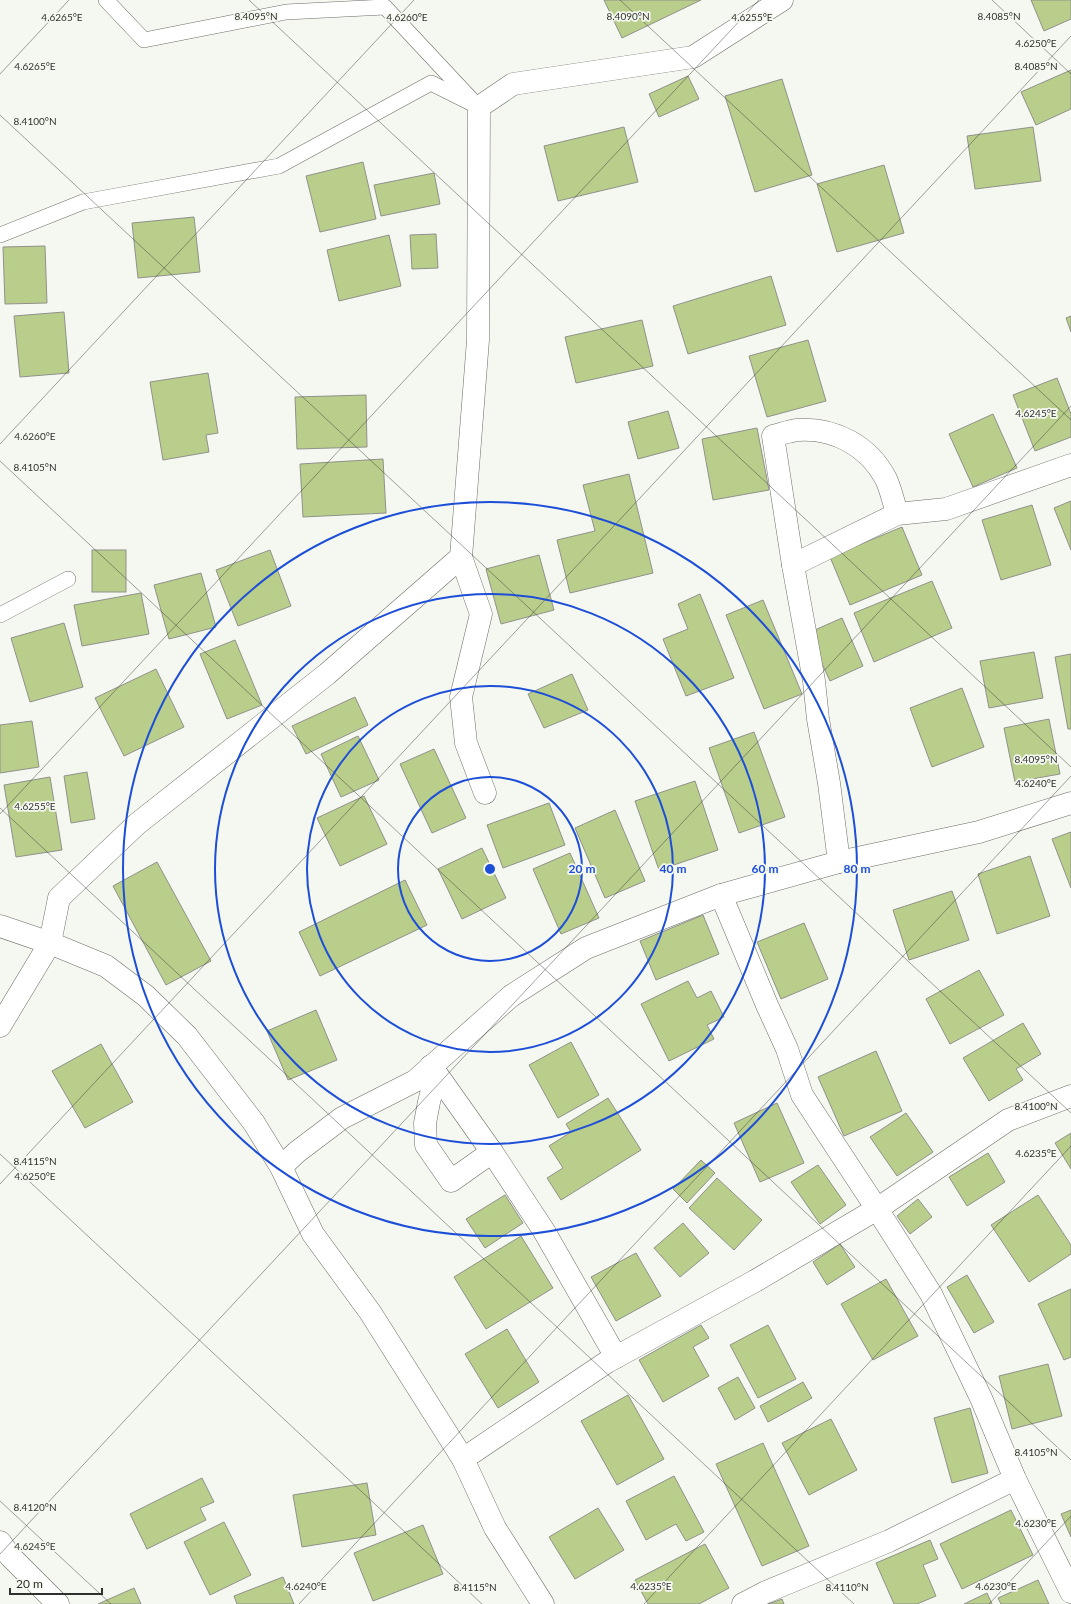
<svg xmlns="http://www.w3.org/2000/svg" width="1071" height="1604" font-family="Lato,sans-serif">
<style>
.building{fill:#bace8c;stroke:#8f918a}
.lines{fill:none;stroke-linecap:round;stroke-linejoin:round}
.lane-casing{stroke:#6c6e67;stroke-width:16}
.street-casing{stroke:#6c6e67;stroke-width:23}
.lane{stroke:#fff;stroke-width:15}
.street{stroke:#fff;stroke-width:22}
.ticks{fill:none;stroke:#2f302d;stroke-width:1;stroke-opacity:0.45}
.ring{fill:none;stroke:#1d4ed8;stroke-width:2}
.ticks-label{font-size:10px;text-anchor:middle;fill:#2f302d;stroke:#f5f8f0;stroke-width:3.5;stroke-linejoin:round;paint-order:stroke}
.centre{fill:#1d4ed8;stroke:#f5f8f0;stroke-width:2}
.ring-label{font-size:12px;text-anchor:middle;font-weight:bold;fill:#1d4ed8;stroke:#f5f8f0;stroke-width:3.5;stroke-linejoin:round;paint-order:stroke}
</style>
<rect width="100%" height="100%" fill="#f5f8f0"/>
<g class="building">
<path d="M604,0H701L622,38Z"/>
<path d="M1031,0H1071V19L1044,31Z"/>
<path d="M1071,70V109L1036,125L1021,92Z"/>
<path d="M688,76L699,99L659,117L649,94Z"/>
<path d="M782,79L812,175L755,192L725,96Z"/>
<path d="M624,127L638,182L558,201L544,146Z"/>
<path d="M1033,127L1041,181L975,189L967,136Z"/>
<path d="M363,162L376,219L320,232L306,176Z"/>
<path d="M884,165L904,233L837,252L817,184Z"/>
<path d="M434,173L440,204L381,216L374,185Z"/>
<path d="M194,217L200,272L138,278L132,223Z"/>
<path d="M436,234L438,268L412,269L410,235Z"/>
<path d="M389,235L401,286L339,301L327,250Z"/>
<path d="M45,246L47,303L5,304L3,247Z"/>
<path d="M771,276L786,325L688,354L673,306Z"/>
<path d="M64,312L69,373L20,377L14,316Z"/>
<path d="M1071,316V332L1066,318Z"/>
<path d="M642,320L653,366L576,383L565,337Z"/>
<path d="M808,340L826,401L767,417L749,356Z"/>
<path d="M208,373L218,433L206,435L209,452L163,460L150,382Z"/>
<path d="M1057,378L1071,414V437L1035,451L1013,395Z"/>
<path d="M366,395L367,447L297,449L295,397Z"/>
<path d="M668,411L679,448L638,459L628,422Z"/>
<path d="M993,414L1017,468L973,487L949,434Z"/>
<path d="M757,428L769,490L713,500L702,439Z"/>
<path d="M383,459L386,513L303,517L300,464Z"/>
<path d="M629,474L653,573L570,593L557,540L595,531L583,485Z"/>
<path d="M1071,501V550L1054,508Z"/>
<path d="M1032,505L1051,565L1001,580L982,520Z"/>
<path d="M902,527L922,575L850,605L830,557Z"/>
<rect x="92" y="550" width="34" height="42"/>
<path d="M270,550L291,606L238,626L216,570Z"/>
<path d="M539,555L554,610L501,624L486,569Z"/>
<path d="M201,573L216,627L169,639L154,585Z"/>
<path d="M932,581L952,628L874,662L854,613Z"/>
<path d="M141,593L149,634L82,646L74,605Z"/>
<path d="M700,594L734,678L686,696L663,639L688,629L678,604Z"/>
<path d="M763,600L802,694L764,709L726,615Z"/>
<path d="M842,618L863,666L830,681L808,633Z"/>
<path d="M64,623L83,687L30,702L11,638Z"/>
<path d="M235,640L262,705L227,719L200,654Z"/>
<path d="M1034,652L1043,698L989,708L980,661Z"/>
<path d="M1071,654V729H1068L1055,657Z"/>
<path d="M156,669L184,727L124,756L95,698Z"/>
<path d="M572,674L588,710L544,728L528,694Z"/>
<path d="M962,688L984,747L932,767L910,708Z"/>
<path d="M355,697L368,725L306,754L292,726Z"/>
<path d="M1049,719L1060,774L1015,782L1004,728Z"/>
<path d="M32,721L39,767L0,773V725Z"/>
<path d="M754,732L785,817L739,833L709,748Z"/>
<path d="M358,736L379,780L341,797L321,754Z"/>
<path d="M434,749L466,818L432,833L400,764Z"/>
<path d="M87,772L95,819L71,823L64,776Z"/>
<path d="M50,777L62,850L16,857L4,785Z"/>
<path d="M695,781L718,850L659,870L635,801Z"/>
<path d="M364,796L387,844L340,866L317,818Z"/>
<path d="M549,803L565,845L503,868L487,825Z"/>
<path d="M615,810L645,881L605,898L575,828Z"/>
<path d="M1071,832V888L1052,839Z"/>
<path d="M482,848L506,898L462,919L438,869Z"/>
<path d="M570,853L599,918L561,934L533,869Z"/>
<path d="M1030,856L1050,916L997,934L978,874Z"/>
<path d="M157,862L211,961L166,985L113,886Z"/>
<path d="M405,880L427,925L320,976L299,932Z"/>
<path d="M952,891L969,940L909,960L893,910Z"/>
<path d="M703,915L719,954L656,980L640,941Z"/>
<path d="M804,923L828,979L781,999L757,942Z"/>
<path d="M979,970L1004,1015L950,1044L926,999Z"/>
<path d="M688,981L697,998L711,991L724,1017L707,1025L714,1039L669,1061L641,1004Z"/>
<path d="M316,1010L337,1060L288,1080L267,1031Z"/>
<path d="M1023,1023L1041,1054L1016,1069L1023,1080L989,1101L963,1058Z"/>
<path d="M571,1042L599,1095L558,1118L529,1065Z"/>
<path d="M101,1044L133,1102L85,1128L52,1071Z"/>
<path d="M876,1051L902,1111L844,1136L818,1077Z"/>
<path d="M608,1098L641,1150L561,1200L547,1178L563,1168L549,1146L571,1132L566,1124Z"/>
<path d="M777,1103L804,1163L760,1182L734,1123Z"/>
<path d="M906,1113L933,1152L897,1176L870,1137Z"/>
<path d="M1071,1133V1169L1055,1143Z"/>
<path d="M988,1153L1005,1182L967,1206L949,1177Z"/>
<path d="M701,1160L715,1173L687,1203L673,1189Z"/>
<path d="M818,1165L846,1205L820,1224L791,1182Z"/>
<path d="M717,1178L762,1220L734,1250L689,1208Z"/>
<path d="M505,1195L523,1223L485,1248L466,1219Z"/>
<path d="M1038,1195L1071,1245V1254L1029,1282L991,1225Z"/>
<path d="M918,1199L932,1217L910,1234L897,1216Z"/>
<path d="M683,1223L709,1253L680,1277L654,1248Z"/>
<path d="M521,1236L553,1288L486,1329L454,1277Z"/>
<path d="M840,1244L855,1267L827,1285L813,1262Z"/>
<path d="M636,1253L661,1296L616,1321L591,1277Z"/>
<path d="M967,1275L994,1322L974,1333L947,1287Z"/>
<path d="M886,1279L918,1336L873,1360L841,1304Z"/>
<path d="M1071,1289V1357L1064,1360L1038,1304Z"/>
<path d="M701,1325L709,1338L693,1347L709,1376L663,1402L639,1360Z"/>
<path d="M768,1325L796,1379L758,1398L730,1345Z"/>
<path d="M507,1329L539,1382L498,1408L465,1354Z"/>
<path d="M1048,1364L1062,1416L1012,1429L999,1376Z"/>
<path d="M738,1377L755,1408L735,1420L718,1388Z"/>
<path d="M803,1382L812,1398L768,1422L760,1406Z"/>
<path d="M628,1395L664,1459L617,1485L581,1421Z"/>
<path d="M970,1408L988,1473L952,1483L934,1418Z"/>
<path d="M831,1419L857,1470L809,1495L782,1443Z"/>
<path d="M763,1443L809,1546L762,1566L716,1464Z"/>
<path d="M674,1476L704,1532L686,1541L676,1524L646,1540L626,1501Z"/>
<path d="M202,1478L214,1502L200,1508L206,1520L147,1549L130,1514Z"/>
<path d="M367,1483L376,1535L302,1547L293,1495Z"/>
<path d="M598,1508L624,1550L575,1579L549,1537Z"/>
<path d="M1011,1510L1033,1555L962,1589L940,1544Z"/>
<path d="M1071,1510V1537L1061,1514Z"/>
<path d="M224,1522L251,1575L210,1595L184,1542Z"/>
<path d="M423,1525L443,1574L373,1601L354,1553Z"/>
<path d="M930,1540L938,1559L923,1565L936,1596L917,1604H894L876,1563Z"/>
<path d="M705,1544L729,1588L699,1604H648L635,1580Z"/>
<path d="M283,1577L294,1604H237L234,1596Z"/>
<path d="M1038,1580L1049,1604H1001L998,1598Z"/>
<path d="M134,1588L141,1604H98Z"/>
<path d="M987,1593L992,1604H964Z"/>
<path d="M782,1599L784,1604H768Z"/>
</g>
<g class="lines">
<defs>
<g id="lane">
<path d="M106,0L144,40L286,12L385,7L471,99"/>
<path d="M0,235L83,202L279,166L431,83L479,107"/>
<path d="M0,615L68,579"/>
</g>
<g id="street">
<path d="M461,557L481,614L461,697L466,743L485,793"/>
<path d="M793,565L773,436C781,434 789,431 797,430C834,427 869,446 886,479C891,490 894,503 897,514"/>
<path d="M839,862L829,783L818,719L814,681L793,565L897,514L946,509L1071,465"/>
<path d="M721,895L767,1005L787,1049L802,1095L877,1209L931,1294L981,1398L1015,1479L1071,1592"/>
<path d="M0,926L50,943L0,1026"/>
<path d="M431,1066L492,1152L544,1231L616,1357"/>
<path d="M436,1074L429,1102L425,1123L426,1145L451,1181L492,1152"/>
<path d="M281,1167L297,1152L342,1118L415,1081L511,996L586,948L721,895L839,862L979,832L1071,803"/>
<path d="M463,1459L607,1362L755,1281L877,1209L1008,1120L1071,1096"/>
<path d="M0,1542L10,1556L58,1604"/>
<path d="M543,1604L495,1528L463,1459L370,1312L313,1234L281,1167L254,1123L187,1036L146,996L106,966L50,943L59,898L137,824L327,674L461,557L478,340L479,107L513,84L693,57L782,0"/>
<path d="M743,1604L766,1592L889,1541L1015,1479"/>
</g>
</defs>
<use href="#lane" class="lane-casing"/>
<use href="#street" class="street-casing"/>
<use href="#lane" class="lane"/>
<use href="#street" class="street"/>
</g>
<path class="ticks" d="M249,0L1071,767M620,0L1071,420M992,0L1071,74M0,74L69,0M0,115L1071,1113M0,444L414,0M0,461L1071,1460M0,808L854,1604M0,814L759,0M0,1154L482,1604M0,1184L1071,36M0,1501L111,1604M0,1554L1071,406M299,1604L1071,776M644,1604L1071,1146M989,1604L1071,1516"/>
<g class="ring">
<circle cx="490" cy="869" r="92"/>
<circle cx="490" cy="869" r="183"/>
<circle cx="490" cy="869" r="275"/>
<circle cx="490" cy="869" r="367"/>
</g>
<g class="ticks-label">
<text x="256" y="20">8.4095°N</text>
<text x="628" y="20">8.4090°N</text>
<text x="999" y="20">8.4085°N</text>
<text x="62" y="21">4.6265°E</text>
<text x="407" y="21">4.6260°E</text>
<text x="752" y="21">4.6255°E</text>
<text x="1036" y="47">4.6250°E</text>
<text x="35" y="70">4.6265°E</text>
<text x="1036" y="70">8.4085°N</text>
<text x="35" y="125">8.4100°N</text>
<text x="1036" y="417">4.6245°E</text>
<text x="35" y="440">4.6260°E</text>
<text x="35" y="471">8.4105°N</text>
<text x="1036" y="763">8.4095°N</text>
<text x="1036" y="787">4.6240°E</text>
<text x="35" y="810">4.6255°E</text>
<text x="1036" y="1110">8.4100°N</text>
<text x="1036" y="1157">4.6235°E</text>
<text x="35" y="1165">8.4115°N</text>
<text x="35" y="1180">4.6250°E</text>
<text x="1036" y="1456">8.4105°N</text>
<text x="35" y="1511">8.4120°N</text>
<text x="1036" y="1527">4.6230°E</text>
<text x="35" y="1550">4.6245°E</text>
<text x="306" y="1590">4.6240°E</text>
<text x="651" y="1590">4.6235°E</text>
<text x="996" y="1590">4.6230°E</text>
<text x="475" y="1591">8.4115°N</text>
<text x="847" y="1591">8.4110°N</text>
</g>
<circle cx="490" cy="869" r="6" class="centre"/>
<g class="ring-label">
<text x="582" y="873">20 m</text>
<text x="673" y="873">40 m</text>
<text x="765" y="873">60 m</text>
<text x="857" y="873">80 m</text>
</g>
<path d="M10 1588v6h92v-6" fill="none" stroke="#2f302d" stroke-width="2"/>
<text x="16" y="1588" font-size="12" fill="#2f302d" stroke="#f5f8f0" stroke-width="3" paint-order="stroke">20 m</text>
</svg>
